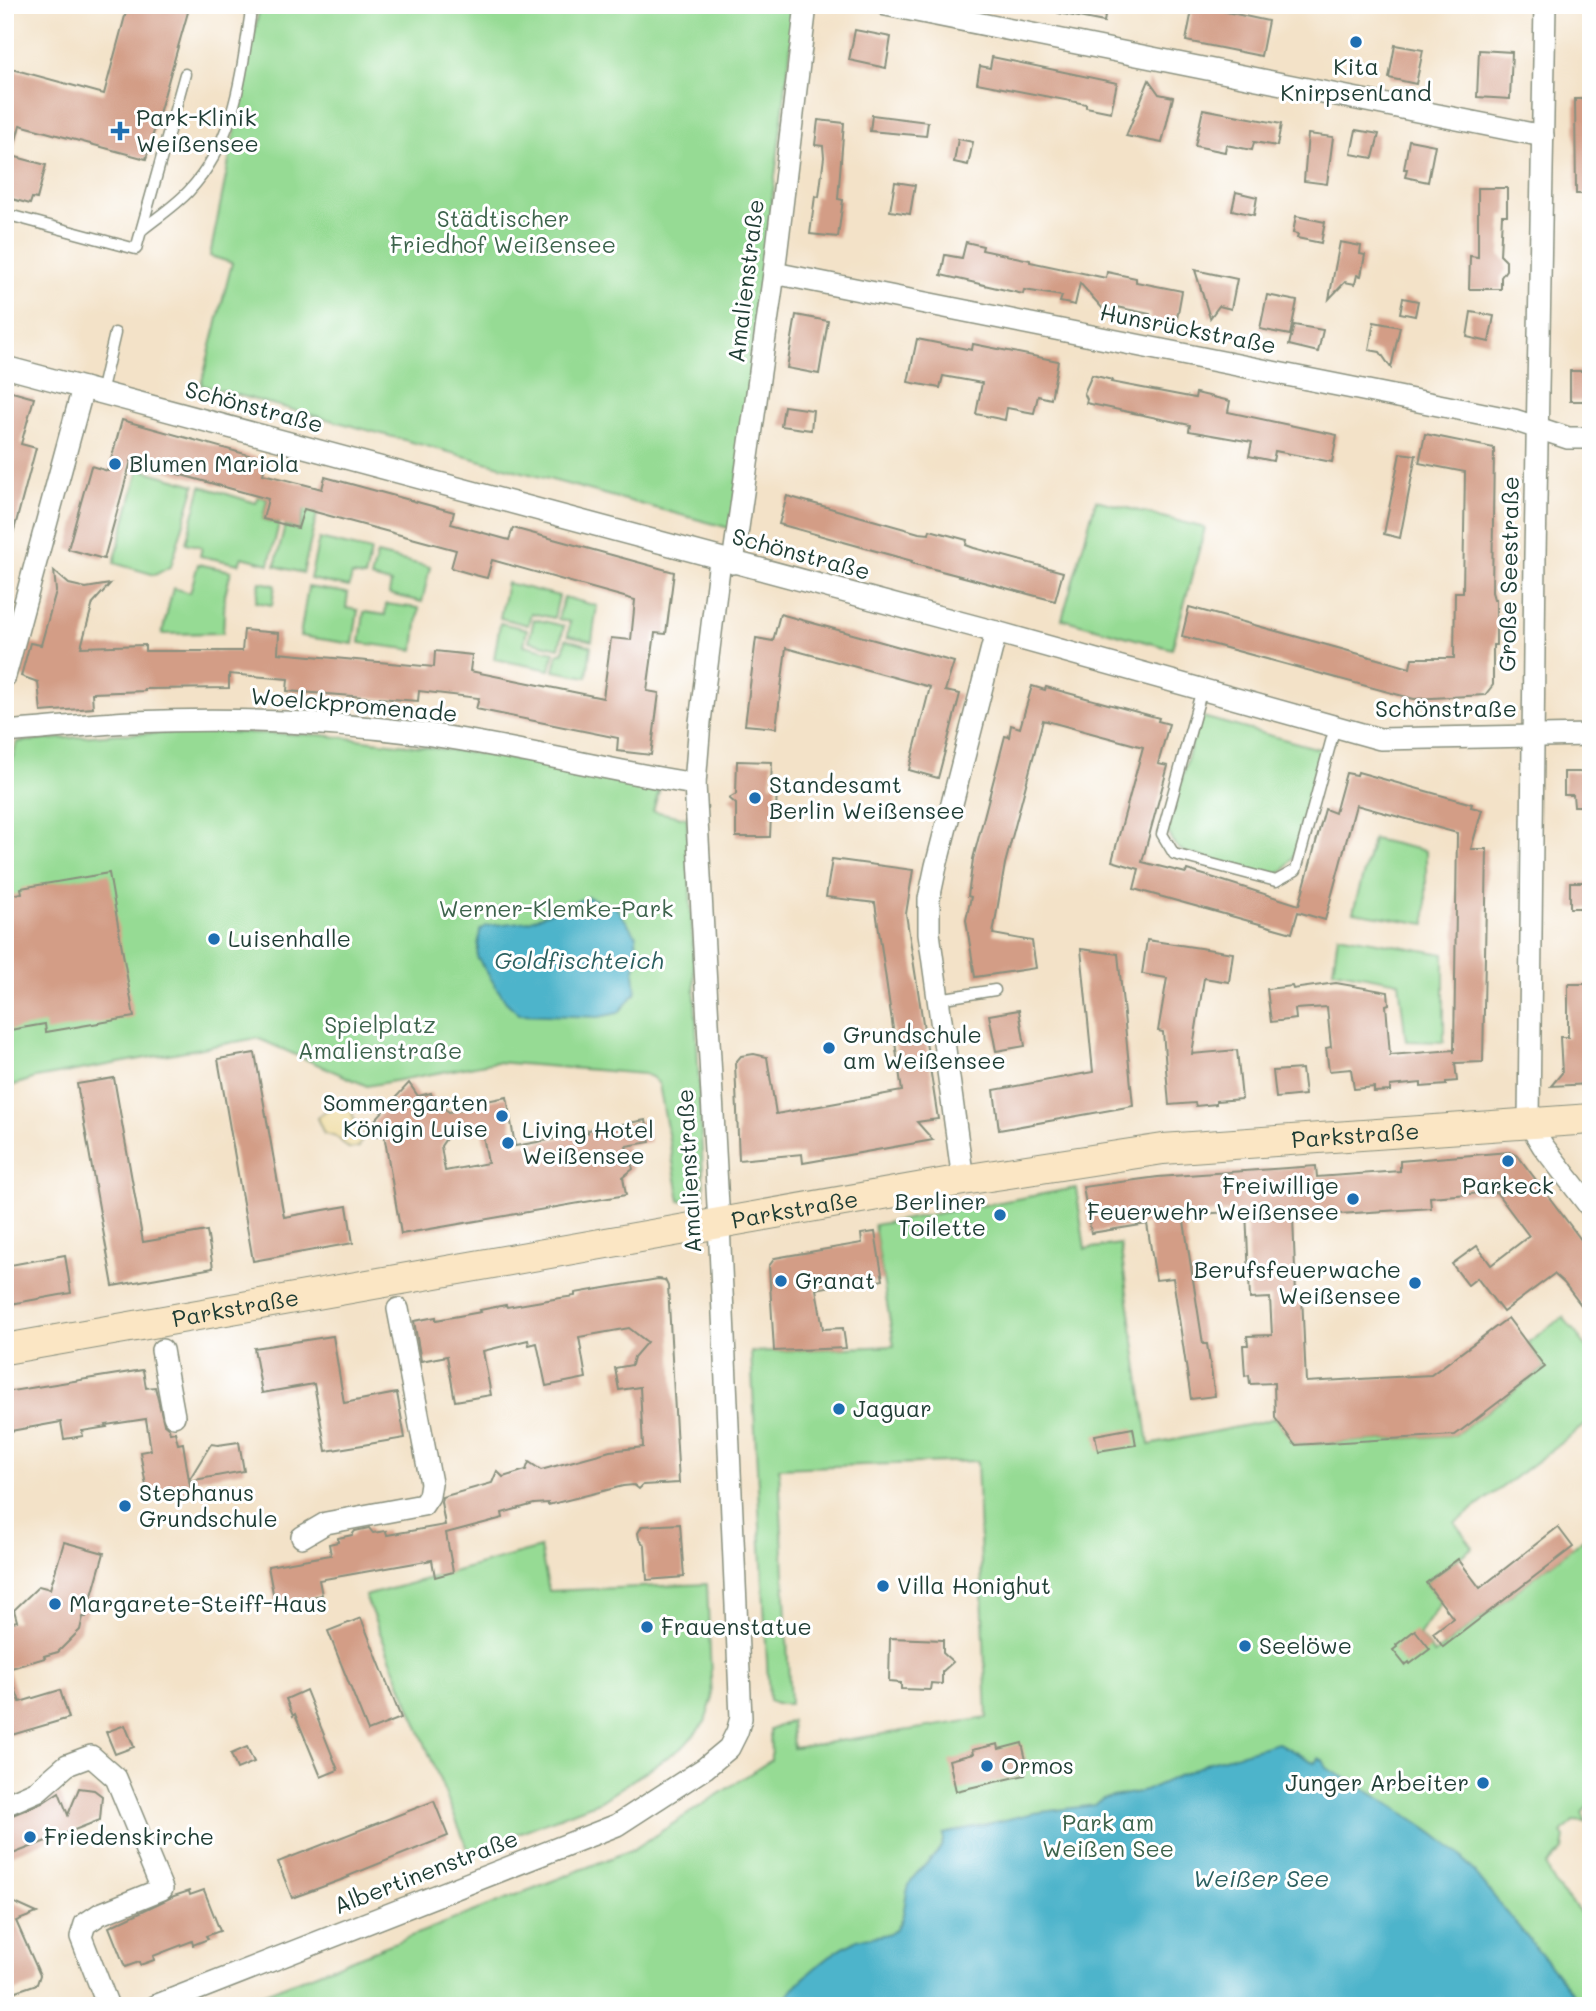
<svg xmlns="http://www.w3.org/2000/svg" width="1596" height="2011" font-family="Mali,sans-serif">
<style>
.green{fill:#96db94;stroke:#5a8c64;stroke-width:2}
.sand{fill:#eeda9e;stroke:#868c69;stroke-width:2}
.water{fill:#4db4cb;stroke:#367880;stroke-width:2}
.building{fill:#d39d86;fill-rule:evenodd}
.lines{fill:none;stroke-linecap:round;stroke-linejoin:round}
.lane-casing{stroke:#89907e;stroke-width:13}
.street-casing{stroke:#89907e;stroke-width:24}
.secondary-casing{stroke:#89907e;stroke-width:32}
.lane{stroke:#fff;stroke-width:10}
.street{stroke:#fff;stroke-width:21}
.secondary{stroke:#fbe6c4;stroke-width:30}
.poi-dot{fill:#1f6fb2;stroke:#fff;stroke-width:2.5}
.labels{text-anchor:middle;stroke-width:6;stroke-linejoin:round;paint-order:stroke}
.poi-label{font-size:23px;fill:#1f3d34;stroke:#fff;text-anchor:start}
.park-label{font-size:23px;fill:#3d644c;stroke:#fff}
.street-label{font-size:23px;fill:#1f3d34;stroke:#fff}
.water-label{font-size:24px;font-style:italic;fill:#2d6161;stroke:#fff}
</style>
<rect width="100%" height="100%" fill="#fff"/>
<filter id="ink" filterUnits="userSpaceOnUse"><feTurbulence type="fractalNoise" baseFrequency=".0143" numOctaves="2"/><feDisplacementMap in="SourceGraphic" scale="14" xChannelSelector="R" yChannelSelector="G"/><feConvolveMatrix kernelMatrix="1 2 1 2 8 2 1 2 1" color-interpolation-filters="sRGB"/></filter>
<filter id="wash" filterUnits="userSpaceOnUse"><feTurbulence type="fractalNoise" baseFrequency=".00686" numOctaves="4" result="noise"/><feDisplacementMap in="SourceGraphic" scale="28" xChannelSelector="R" yChannelSelector="G"/><feGaussianBlur stdDeviation="1.57" result="paint"/><feColorMatrix in="noise" values="0 0 0 0 0 0 0 0 0 0 0 0 0 0 0 0 0 1.4 0 .05"/><feComposite in="paint" operator="in"/></filter>
<g filter="url(#wash)">
<rect width="100%" height="100%" fill="#f3e2c8"/>
<g class="green">
<path d="M260,5H796L735,502L729,528L201,385L232,263L210,256Z"/>
<path d="M139,469L195,485L171,566L155,575L114,563Z"/>
<path d="M201,486L256,503L259,496L267,499L263,519L279,524L269,564L242,557L239,564L200,556L202,547L186,543Z"/>
<path d="M1096,500L1205,528L1172,649L1062,619Z"/>
<path d="M305,508L315,511L314,513L317,514L303,573L275,566L285,526L299,530Z"/>
<path d="M319,539L371,551L365,577L352,575L349,587L310,579Z"/>
<path d="M377,554L430,567L422,602L389,594L391,583L371,578Z"/>
<path d="M198,564L231,571L225,595L223,633L162,634L173,588L190,593Z"/>
<path d="M260,582L275,585L272,605L256,602Z"/>
<path d="M507,583L559,596L554,618L531,613L528,625L500,618Z"/>
<path d="M308,587L348,593L346,608L358,610L353,644L300,636Z"/>
<path d="M564,597L597,606L592,641L568,635L570,622L558,619Z"/>
<path d="M386,604L419,608L414,650L360,643L364,612L385,615Z"/>
<path d="M534,619L564,626L559,648L529,641Z"/>
<path d="M500,623L527,629L524,645L554,652L550,670L494,659Z"/>
<path d="M566,639L591,646L587,677L554,671L558,653H563Z"/>
<path d="M1199,716L1323,750L1293,858L1285,869L1278,874L1269,875L1186,853C1176,848 1170,841 1168,830Z"/>
<path d="M219,732L321,735L467,752L545,764L659,791L653,811L687,818L704,1197L680,1201L659,1084L652,1077L644,1074L496,1062L367,1086L257,1038L36,1078L5,1088V784L17,742L117,734Z"/>
<path d="M1373,839L1426,851V924L1353,912Z"/>
<path d="M1338,935L1444,954V1042L1406,1041L1399,982L1333,970Z"/>
<path d="M1076,1188L1085,1249L1120,1244L1149,1445L1257,1423L1275,1418L1295,1445L1455,1435L1545,1368L1527,1343L1563,1317L1591,1352V1420L1455,1523L1473,1547L1426,1583L1441,1603L1419,1635L1434,1654L1591,1533V1802L1582,1813L1586,1822L1573,1821L1562,1833L1565,1837L1563,1850L1547,1866C1550,1875 1554,1884 1560,1891C1572,1905 1587,1911 1584,1933L1591,1941V2006H232L634,1849L771,1760L770,1730L791,1721L793,1748L987,1718L977,1461L779,1468L790,1704H776L769,1701L751,1352L894,1346L874,1225Z"/>
<path d="M540,1548L549,1591L707,1584L712,1700L705,1722L684,1746L601,1801L469,1852L365,1596Z"/>
</g>
<path class="sand" d="M333,1105L351,1108L356,1127L363,1136L359,1147C344,1152 346,1143 336,1137C332,1135 328,1135 324,1134L317,1118Z"/>
<g class="water">
<path d="M587,897L615,906L636,935L637,957L634,973L636,993L618,1013L599,1017L519,1014L506,1002L477,957L480,930L486,926L529,921Z"/>
<path d="M1278,1743L1315,1763L1318,1758L1323,1760L1327,1768C1374,1795 1421,1820 1461,1856L1583,2006H779C794,1984 832,1950 857,1940C869,1935 889,1938 897,1927C907,1916 903,1894 911,1881C920,1865 946,1854 943,1834L1034,1813L1095,1805L1102,1799L1144,1791L1210,1762Z"/>
</g>
<g id="blocks">
<g class="building">
<path d="M128,5H190L146,159L20,125L12,156L46,165L37,199L32,198L30,204L5,197V67L104,94Z"/>
<path d="M1058,5H1107L1104,22L1058,13Z"/>
<path d="M1193,5H1218L1217,10L1268,21L1261,56L1186,41Z"/>
<path d="M855,30L891,37L886,68L849,60Z"/>
<path d="M1395,45L1423,50L1416,84L1389,78Z"/>
<path d="M1479,50L1512,52L1510,99L1477,97Z"/>
<path d="M992,57L1117,83L1111,112L1086,107V104L977,83L980,66L990,68Z"/>
<path d="M1149,80L1159,94L1173,97L1162,143L1126,136Z"/>
<path d="M1575,99H1591V194H1576Z"/>
<path d="M1203,109L1281,124L1277,146L1254,142L1252,150L1226,145L1225,152L1195,146Z"/>
<path d="M872,115L928,122L926,136L870,131Z"/>
<path d="M818,120L844,123L838,199L843,200L838,237L810,234L815,196L819,197L824,157L823,146L815,145Z"/>
<path d="M1356,130L1379,134L1373,158L1351,154Z"/>
<path d="M1308,134L1333,137L1327,184L1304,181Z"/>
<path d="M958,139L973,142L968,165L954,162Z"/>
<path d="M1409,140L1435,145L1428,182L1405,177L1407,169H1404Z"/>
<path d="M895,182L915,185L910,214L890,211Z"/>
<path d="M1478,188H1507V215H1502L1500,255L1506,261V270L1501,277V289H1469L1470,256L1478,257Z"/>
<path d="M1236,192L1257,197L1254,215L1232,210Z"/>
<path d="M1296,216L1325,222L1321,243L1297,238L1298,234L1293,233Z"/>
<path d="M966,242L983,246L982,250L1030,260V262L1106,278L1107,272L1136,278V282L1182,291L1176,324L1149,319L1150,314L1117,307L1113,311L1103,309L1080,283L1075,305L1060,302L1062,296L1024,290L1023,294L941,275L945,255L962,258Z"/>
<path d="M1340,242L1361,246L1360,254L1365,255L1361,276L1357,275L1355,284L1345,282L1329,299Z"/>
<path d="M1195,270L1237,279L1231,309L1219,306L1210,318Z"/>
<path d="M1267,295L1297,301L1290,335L1260,329Z"/>
<path d="M1403,298L1418,301L1415,316L1400,313Z"/>
<path d="M1471,312L1494,316L1489,342L1467,337Z"/>
<path d="M796,315L828,321L819,374L787,368Z"/>
<path d="M1374,322L1400,327L1391,368L1380,352L1369,350Z"/>
<path d="M1294,325L1323,330L1318,352L1289,345Z"/>
<path d="M917,339L972,350L973,344L1058,361L1051,399L1038,396L1034,413L1007,408L1005,420L976,414L982,383L943,376L940,388L908,382Z"/>
<rect x="1570" y="371" width="21" height="30"/>
<path d="M1092,375L1112,380L1111,382L1195,398L1196,393L1230,401L1228,412L1337,435L1332,462L1275,451L1273,461L1249,456L1252,442L1189,431L1190,425L1086,403L1087,399L1084,393Z"/>
<path d="M5,390L34,398L21,444L36,448L10,545L5,544Z"/>
<path d="M784,406L813,410L811,430L781,426Z"/>
<path d="M122,420L267,460L263,474L291,481L322,489L325,477L454,512L451,524L509,540L513,528L674,572L666,634L655,633L647,691L659,693L651,755L617,751L618,738L476,709L479,698L419,691L418,701L287,691L288,679L229,674V688L145,689V691L92,693L93,708L41,712L38,682L21,676L30,643L41,645L56,591L54,571L69,584L86,588L110,584L93,603L81,647L145,645V651H242L244,630L279,633L278,653L434,667L435,651L472,655L470,671L603,698L611,638L631,640L635,600L492,560L487,578L475,575L451,568L456,550L304,509L298,528L263,519L268,499L131,461L104,559L68,549L91,466L108,471Z"/>
<path d="M1425,434L1494,448L1492,592L1494,599H1496V645H1493V685L1485,695L1414,699L1182,636L1189,607L1410,668L1412,658H1454L1455,592H1463L1465,472L1419,463Z"/>
<path d="M1400,453L1416,455L1400,538L1384,534Z"/>
<path d="M787,496L919,533L929,534L930,530L967,540L966,545L974,548L1063,572L1055,601L911,563L912,561L779,524Z"/>
<path d="M780,614L954,662L945,691L960,694L938,778L909,770L930,687L786,648L776,728L745,725L756,638L773,641Z"/>
<path d="M1032,686L1045,690L1046,687L1159,718L1158,721L1169,724L1158,764L1168,766L1142,862L1186,873L1187,870L1211,877L1299,905L1325,809L1335,813L1346,773L1357,775L1358,772L1472,804L1471,807L1482,810L1471,849H1487L1483,1062L1455,1063L1457,1081L1446,1082V1085L1421,1087V1083L1390,1086V1091L1374,1092V1087L1354,1089L1351,1069L1329,1071L1326,1048L1331,1047L1327,1007L1295,1009L1296,1019L1271,1022L1267,989L1292,986L1293,989L1336,983L1388,992L1389,1004L1386,1005L1390,1055L1454,1050V1053L1457,833L1356,805L1325,920L1298,912L1292,933L1134,889L1139,869L1112,861L1143,747L1043,720L1005,864L993,934L1032,941L1036,968L975,977L966,920L971,897L968,896L973,859L1005,736L1009,737L1011,725L1020,728Z"/>
<path d="M737,761L772,762L771,784H777L776,815H771L770,837H736V804L729,798L736,794Z"/>
<path d="M1564,772H1591V806H1574L1573,795H1564Z"/>
<path d="M832,859L913,870L906,914L938,1119L917,1122L933,1140L803,1163L802,1154L739,1160L735,1063L741,1056L754,1054L767,1057L776,1114L902,1091L875,903L826,897Z"/>
<path d="M109,873L134,1017L46,1032L45,1024L10,1030L5,1002V896L22,893L21,888Z"/>
<rect x="1570" y="882" width="21" height="26"/>
<path d="M1147,940L1233,953L1229,982L1204,978L1192,1054L1237,1050L1242,1099L1216,1101V1104L1196,1106L1195,1103L1169,1105L1163,1032L1158,1031L1167,978L1142,974Z"/>
<path d="M1081,949L1118,954L1133,1106L999,1130L994,1090L1093,1072Z"/>
<path d="M1568,984H1591V1084L1551,1086L1562,1073L1560,1037H1568Z"/>
<path d="M1019,1010L1025,1046L996,1051L989,1015Z"/>
<path d="M255,1053L284,1217L347,1206L353,1243L253,1261L218,1059Z"/>
<path d="M1302,1069L1305,1095L1276,1098L1273,1071Z"/>
<path d="M114,1078L143,1242L207,1231L213,1268L113,1286L77,1084Z"/>
<path d="M409,1083L418,1096L431,1093L433,1100L449,1112L482,1105L481,1102L507,1097L515,1146L588,1133V1130L646,1120L650,1142L626,1146L633,1169L623,1177L626,1195L401,1234L384,1134L377,1136L374,1121ZM481,1125L488,1163L445,1171L441,1146L452,1130Z"/>
<path d="M1509,1152L1518,1156L1591,1253V1318L1564,1283L1554,1274L1503,1312L1477,1278L1468,1285L1452,1264L1477,1246L1491,1265L1529,1236L1496,1192L1430,1197L1431,1208L1293,1217L1296,1295H1302L1306,1382L1431,1375L1508,1318L1545,1367L1455,1435L1295,1445L1275,1418L1274,1383L1250,1384L1249,1375L1245,1376L1243,1345H1248L1247,1336L1272,1335L1270,1298L1250,1299L1246,1211L1183,1215L1203,1344H1207L1215,1396L1191,1399L1173,1278L1156,1280L1147,1224L1091,1233L1083,1187L1158,1177L1316,1166L1317,1177L1400,1171V1161Z"/>
<path d="M875,1232L883,1280L868,1283L867,1279L816,1289L823,1329L843,1328L846,1348L774,1351L769,1266L775,1258L862,1243L861,1234Z"/>
<path d="M65,1255L71,1293L5,1305V1266Z"/>
<path d="M658,1279L665,1280L668,1286L679,1483L643,1485L639,1489L634,1485L623,1486L548,1505V1503L534,1504L502,1513L503,1518L446,1533L453,1572L435,1577L432,1560L319,1580L322,1595L275,1604L268,1566L331,1555L329,1544L338,1542V1538L352,1535L355,1531L369,1528L373,1533L386,1531L387,1535L445,1525L441,1502L442,1497L492,1483L497,1471L503,1477L526,1470L529,1462L541,1470L610,1451L643,1447L640,1387L619,1390L615,1368L632,1365L634,1357L647,1342L629,1328L579,1337L586,1378L546,1386L537,1343L529,1345L528,1340L483,1351L491,1395L455,1401L447,1356L421,1361L414,1321L436,1317V1320L481,1312L480,1310L506,1305L507,1307L554,1299L575,1296V1293Z"/>
<path d="M333,1336L344,1403L397,1393L405,1438L326,1451L314,1384L262,1393L254,1348Z"/>
<path d="M143,1370L146,1388L155,1387L164,1424L169,1428L170,1433L175,1432L178,1444L183,1443L189,1480L211,1444L218,1445L239,1442L244,1471L189,1481L191,1490L148,1497L140,1452L151,1450L146,1419L106,1425L107,1427L82,1431L83,1436L64,1439L61,1422L5,1432V1392Z"/>
<path d="M1133,1428L1136,1445L1098,1451L1095,1435Z"/>
<path d="M680,1524L684,1577L647,1580L645,1546L639,1539L638,1533L642,1526Z"/>
<path d="M1558,1527L1573,1547L1443,1647L1433,1633L1453,1618L1426,1583L1458,1559L1480,1588Z"/>
<path d="M64,1542L104,1553L86,1617H83L80,1630L58,1652L44,1656L45,1658L8,1669L20,1702L60,1690L69,1718L5,1737V1624L17,1621L14,1610L39,1586L50,1589Z"/>
<path d="M361,1618L401,1718L368,1731L328,1631Z"/>
<path d="M1415,1630L1430,1649L1410,1664L1409,1662L1405,1665L1393,1650L1397,1647L1396,1645Z"/>
<path d="M890,1638L943,1640V1653L953,1662L942,1672V1684L931,1683L930,1690L901,1689V1683L889,1682Z"/>
<path d="M306,1690L338,1770L321,1777L295,1714L293,1716L286,1699Z"/>
<path d="M125,1725L134,1747L115,1754L106,1732Z"/>
<path d="M1022,1743L1026,1760L1022,1761L1025,1775L956,1791L949,1760L973,1754L972,1750L998,1744L999,1749Z"/>
<path d="M247,1747L254,1762L237,1769L231,1754Z"/>
<path d="M79,1788L94,1790L102,1796L100,1820L5,1857V1818L42,1803L59,1792L68,1815Z"/>
<path d="M434,1801L448,1836L348,1876L349,1877L292,1898L278,1862Z"/>
<path d="M204,1890L220,1931L206,1936L208,1939L193,1945L192,1941L153,1956L154,1960L140,1965L139,1962L125,1967L109,1927L174,1896L189,1891L190,1895Z"/>
<path d="M5,1896L8,1900L37,1913L16,1921L40,1975L37,1984L5,1995Z"/>
</g>
</g>
</g>
<g filter="url(#ink)">
<use href="#blocks" fill-opacity="0" stroke="#89907e" stroke-width="2"/>
<g class="lines">
<defs>
<g id="lane">
<path d="M5,214L136,249L185,74"/>
<path d="M143,229C158,217 176,205 189,191C237,139 241,72 252,5"/>
<path d="M101,393L115,333"/>
<path d="M1202,689L1162,834L1174,854L1276,881L1296,870L1335,727"/>
<path d="M938,999L995,990"/>
</g>
<g id="street">
<path d="M886,5L1543,136"/>
<path d="M1545,5L1535,555L1529,1123L1543,1146L1591,1208"/>
<path d="M774,273L1514,420L1568,438H1591"/>
<path d="M5,367L996,632L1380,739L1591,735"/>
<path d="M733,563L774,273L806,5"/>
<path d="M5,676L83,388"/>
<path d="M5,732C47,729 90,724 132,722C227,718 324,721 418,733C511,745 602,770 695,784"/>
<path d="M963,1180L929,933V899L936,866L996,632"/>
<path d="M162,1350L174,1416"/>
<path d="M302,1537L326,1523L423,1505L429,1496L431,1483L398,1309"/>
<path d="M5,1805L37,1791L67,1765L91,1756L116,1778L162,1889L100,1914L85,1924L81,1937L108,2006"/>
<path d="M155,2006L617,1825L705,1768L729,1748L737,1732L741,1718L719,1224L695,784L700,722L720,560"/>
</g>
<g id="secondary">
<path id="s1" d="M5,1349L963,1180L1163,1149L1591,1119"/>
</g>
</defs>
<use href="#lane" class="lane-casing"/>
<use href="#street" class="street-casing"/>
<use href="#secondary" class="secondary-casing"/>
<use href="#lane" class="lane"/>
<use href="#street" class="street"/>
<use href="#secondary" class="secondary"/>
</g>
</g>
<g class="poi-dot">
<circle cx="1356" cy="42" r="7"/>
<path d="M116.5 120.5h7v7h7v7h-7v7h-7v-7h-7v-7h7z"/>
<circle cx="115" cy="464" r="7"/>
<circle cx="755" cy="798" r="7"/>
<circle cx="214" cy="939" r="7"/>
<circle cx="829" cy="1048" r="7"/>
<circle cx="502" cy="1116" r="7"/>
<circle cx="508" cy="1143" r="7"/>
<circle cx="1508" cy="1161" r="7"/>
<circle cx="1353" cy="1199" r="7"/>
<circle cx="1000" cy="1215" r="7"/>
<circle cx="781" cy="1281" r="7"/>
<circle cx="1415" cy="1283" r="7"/>
<circle cx="839" cy="1409" r="7"/>
<circle cx="125" cy="1506" r="7"/>
<circle cx="883" cy="1586" r="7"/>
<circle cx="55" cy="1604" r="7"/>
<circle cx="647" cy="1627" r="7"/>
<circle cx="1245" cy="1646" r="7"/>
<circle cx="987" cy="1766" r="7"/>
<circle cx="1483" cy="1783" r="7"/>
<circle cx="30" cy="1837" r="7"/>
</g>
<g class="labels">
<g class="poi-label">
<text x="1356" y="75" text-anchor="middle">Kita<tspan x="1356" dy="26">KnirpsenLand</tspan></text>
<text x="136" y="126">Park-Klinik<tspan x="136" dy="26">Weißensee</tspan></text>
<text x="129" y="472">Blumen Mariola</text>
<text x="769" y="793">Standesamt<tspan x="769" dy="26">Berlin Weißensee</tspan></text>
<text x="228" y="947">Luisenhalle</text>
<text x="843" y="1043">Grundschule<tspan x="843" dy="26">am Weißensee</tspan></text>
<text x="488" y="1111" text-anchor="end">Sommergarten<tspan x="488" dy="26">Königin Luise</tspan></text>
<text x="522" y="1138">Living Hotel<tspan x="522" dy="26">Weißensee</tspan></text>
<text x="1339" y="1194" text-anchor="end">Freiwillige<tspan x="1339" dy="26">Feuerwehr Weißensee</tspan></text>
<text x="1508" y="1194" text-anchor="middle">Parkeck</text>
<text x="986" y="1210" text-anchor="end">Berliner<tspan x="986" dy="26">Toilette</tspan></text>
<text x="1401" y="1278" text-anchor="end">Berufsfeuerwache<tspan x="1401" dy="26">Weißensee</tspan></text>
<text x="795" y="1289">Granat</text>
<text x="853" y="1417">Jaguar</text>
<text x="139" y="1501">Stephanus<tspan x="139" dy="26">Grundschule</tspan></text>
<text x="897" y="1594">Villa Honighut</text>
<text x="69" y="1612">Margarete-Steiff-Haus</text>
<text x="661" y="1635">Frauenstatue</text>
<text x="1259" y="1654">Seelöwe</text>
<text x="1001" y="1774">Ormos</text>
<text x="1469" y="1791" text-anchor="end">Junger Arbeiter</text>
<text x="44" y="1845">Friedenskirche</text>
</g>
<g class="park-label">
<text x="503" y="227">Städtischer<tspan x="503" dy="26">Friedhof Weißensee</tspan></text>
<text x="556" y="917">Werner-Klemke-Park</text>
<text x="380" y="1033">Spielplatz<tspan x="380" dy="26">Amalienstraße</tspan></text>
<text x="1108" y="1831">Park am<tspan x="1108" dy="26">Weißen See</tspan></text>
</g>
<g class="street-label">
<text transform="translate(746 281) rotate(-83)" y="8">Amalienstraße</text>
<text transform="translate(1188 329) rotate(11)" y="8">Hunsrückstraße</text>
<text transform="translate(254 407) rotate(15)" y="8">Schönstraße</text>
<text transform="translate(801 554) rotate(15)" y="8">Schönstraße</text>
<text transform="translate(1509 574) rotate(-89)" y="8">Große Seestraße</text>
<text transform="translate(354 705) rotate(5)" y="8">Woelckpromenade</text>
<text x="1446" y="717">Schönstraße</text>
<text dy="8" stroke="none"><textPath href="#s1" startOffset="1368">Parkstraße</textPath></text>
<text transform="translate(689 1171) rotate(-93)" y="8">Amalienstraße</text>
<text dy="8" stroke="none"><textPath href="#s1" startOffset="802">Parkstraße</textPath></text>
<text dy="8" stroke="none"><textPath href="#s1" startOffset="234">Parkstraße</textPath></text>
<text transform="translate(426 1872) rotate(-21)" y="8">Albertinenstraße</text>
</g>
<g class="water-label">
<text x="579" y="969">Goldfischteich</text>
<text x="1261" y="1887">Weißer See</text>
</g>
</g>
<rect width="1596" height="2011" fill="none" stroke="#fff" stroke-width="28"/>
</svg>
